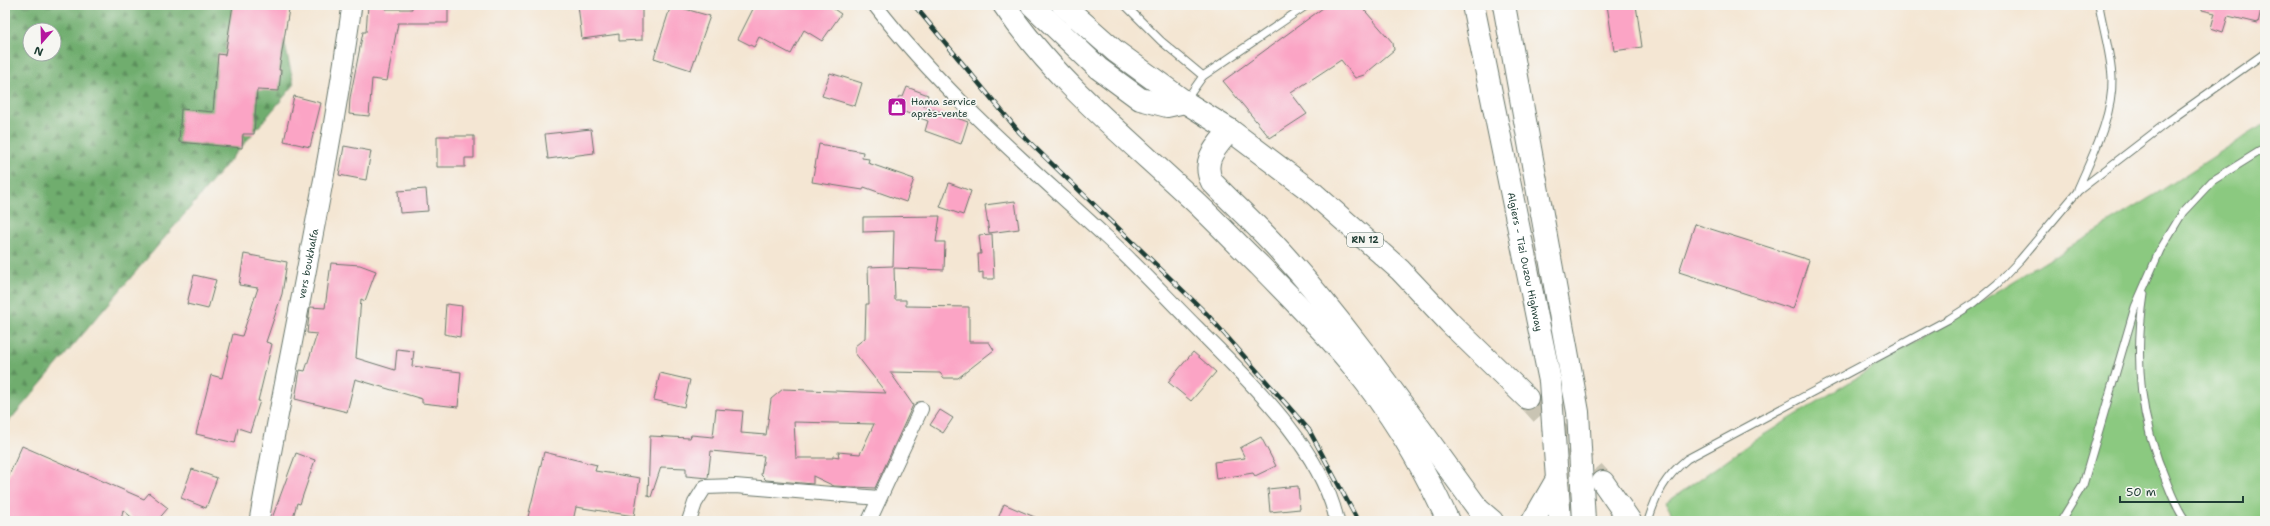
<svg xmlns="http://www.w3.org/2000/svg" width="2270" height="526" font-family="'Shantell Sans',sans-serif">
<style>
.forest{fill:url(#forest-firs);stroke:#487551;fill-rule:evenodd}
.pitch{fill:#8bc980;stroke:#55835a}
.building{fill:#fba4c5;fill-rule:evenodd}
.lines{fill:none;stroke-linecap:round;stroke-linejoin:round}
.highway-tunnel{stroke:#c9c4b3;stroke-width:22;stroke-dasharray:22 11;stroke-linecap:butt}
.lane-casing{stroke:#6a786c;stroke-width:9}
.street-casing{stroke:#6a786c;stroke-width:16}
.secondary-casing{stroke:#6a786c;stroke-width:21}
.highway-casing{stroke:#6a786c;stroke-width:24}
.lane{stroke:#fff;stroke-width:7}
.street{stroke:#fff;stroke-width:14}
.secondary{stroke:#fff;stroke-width:19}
.highway{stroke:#fff;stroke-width:22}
.rail-casing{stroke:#1f3d34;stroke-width:4.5}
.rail{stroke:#f6f6f2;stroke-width:3;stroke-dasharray:9;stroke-linecap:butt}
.labels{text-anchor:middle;stroke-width:3.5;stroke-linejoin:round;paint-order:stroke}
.shield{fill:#f6f6f2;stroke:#60746d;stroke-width:1}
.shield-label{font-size:9px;font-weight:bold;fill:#1f3d34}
.poi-label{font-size:10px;fill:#1f3d34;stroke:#f6f6f2;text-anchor:start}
.street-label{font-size:10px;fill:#1f3d34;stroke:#f6f6f2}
</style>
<defs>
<pattern id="forest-firs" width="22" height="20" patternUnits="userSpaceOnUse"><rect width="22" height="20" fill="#70ad6e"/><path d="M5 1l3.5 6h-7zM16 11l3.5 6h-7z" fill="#5b8e5b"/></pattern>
</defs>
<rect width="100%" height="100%" fill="#f6f6f2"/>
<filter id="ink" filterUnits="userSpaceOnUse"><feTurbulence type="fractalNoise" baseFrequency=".025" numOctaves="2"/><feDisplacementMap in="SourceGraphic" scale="8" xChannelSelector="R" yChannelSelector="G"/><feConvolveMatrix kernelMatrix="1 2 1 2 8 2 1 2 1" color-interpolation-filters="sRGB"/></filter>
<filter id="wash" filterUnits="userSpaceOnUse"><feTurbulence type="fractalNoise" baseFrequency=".012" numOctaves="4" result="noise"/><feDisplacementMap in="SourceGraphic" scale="16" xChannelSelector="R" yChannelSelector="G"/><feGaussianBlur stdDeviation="0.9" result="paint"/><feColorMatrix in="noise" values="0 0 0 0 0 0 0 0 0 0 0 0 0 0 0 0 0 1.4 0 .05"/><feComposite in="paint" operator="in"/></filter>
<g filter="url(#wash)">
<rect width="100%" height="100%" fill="#f4e6d3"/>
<path class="forest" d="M5,5H276L294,85L5,426ZM30,30H54V54H30Z"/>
<path class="pitch" d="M2265,123V521H1675L1666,503L1752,442L2159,192Z"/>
<g id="blocks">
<g class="building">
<path d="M233,5H265L289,9L279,70H281L279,91L257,90L254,134H243L242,148L179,142L181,109L213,112L218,54L225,55Z"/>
<path d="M368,5H385V9H412V5H448V23H398L387,81L372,79L369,116L349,114L350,98L363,32H366Z"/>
<path d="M578,5L642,6V40L619,41V34L582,39Z"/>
<path d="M671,5L710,16L691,70L654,58Z"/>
<path d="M755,5H828L841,14L822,41L804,30L791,54L759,37L754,47L738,39Z"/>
<path d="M1327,5H1360L1393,43L1394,50L1364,75L1355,78L1341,60L1291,93L1307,114L1270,138L1223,81Z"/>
<path d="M1607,5H1636L1642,47L1614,51Z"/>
<path d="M2202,5H2262L2258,23L2228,16L2223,32L2211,28L2215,13L2202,10Z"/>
<path d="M830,73L862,83L855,106L822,96Z"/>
<path d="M907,87L928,95L924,106L968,122L961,144L925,131L928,121L894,108L899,96L903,97Z"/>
<path d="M294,96L321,103L310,147L284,141Z"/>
<path d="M591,129L594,153L548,159L545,134Z"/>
<path d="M437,136H474V158H465V167H437Z"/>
<path d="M819,144L863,152L862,158L869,159L868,163L914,179L906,202L864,187L863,190L812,182Z"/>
<path d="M344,146L371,151L366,180L339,175Z"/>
<path d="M949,183L971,191L963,215L940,207Z"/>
<path d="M426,189L428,211L400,213L398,191Z"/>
<path d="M1015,201L1019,229L989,233L985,205Z"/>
<path d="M940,216L936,242H945L944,270L894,268L895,300H906V306L969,307V342H989L994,350L958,378H944L940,373L890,372L913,405L875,488L834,486L813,476V484L766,480L761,475L764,456L711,451L708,478L686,476V468L661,467L651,497L648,496L650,436L690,438L691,435L713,437L716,409L743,411L741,433L766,435L771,399L783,389L886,393L855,353V346L865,338L866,304H869L868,267L893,266L894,231L863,232V217ZM794,422L874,424L860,454L838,452L839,457L833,456V458H796Z"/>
<path d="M1695,224L1809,260L1793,309L1679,272Z"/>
<path d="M992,234L994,279H983V272L979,273L978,254H981L979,235Z"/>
<path d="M244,254L287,262L282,294L266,342L272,344L258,401H260L250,432L238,428L235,443L196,434L211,375L222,378L233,334L242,336L258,288L239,285Z"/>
<path d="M331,263L360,265L376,271L365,301L361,299L356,358L395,370L397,349L414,351L412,366L461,372L458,407L422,403V399L355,379L347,412L295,399L300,370L305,371L317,334L307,333L310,307L325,308Z"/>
<path d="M194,275L216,280L208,309L187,304Z"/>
<path d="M446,304L462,306L460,337L444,334Z"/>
<path d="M1193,352L1216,372L1191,401L1168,382Z"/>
<path d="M660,373L690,380L684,407L654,400Z"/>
<path d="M940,410L953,418L943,433L930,425Z"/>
<path d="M1261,437L1276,466L1255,476L1253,473L1216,479L1214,462L1245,458L1240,448Z"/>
<path d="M22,446L144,499L149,493L168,508L157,521H136L123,510L121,521H5V484Z"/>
<path d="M544,452L597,465L595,471L640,478L634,516L576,507L573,521L556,518L555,521H527Z"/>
<path d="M296,453L315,460L300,504L297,503L292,521H271Z"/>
<path d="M192,469L217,478L206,508L181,498Z"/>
<path d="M1298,486L1300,509L1270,512L1268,489Z"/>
<path d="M1004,504L1044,521H997Z"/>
</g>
</g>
</g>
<g filter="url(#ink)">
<use href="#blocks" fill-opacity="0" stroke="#6a786c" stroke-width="1"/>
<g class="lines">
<path class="highway-tunnel" d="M1527,398L1603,482"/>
<defs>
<g id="lane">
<path d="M1125,5L1161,41L1203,76"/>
<path d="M1186,100L1203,76L1307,5"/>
<path d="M2078,189C2093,154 2113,117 2112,78C2111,54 2103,29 2099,5"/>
<path d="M2144,294C2134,361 2140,421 2167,483C2172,496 2177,509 2186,521"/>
<path d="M1648,521C1657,493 1664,478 1687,459L1949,319L1974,303L1997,284L2020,260L2078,191L2169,121L2265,53"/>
<path d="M2061,521L2083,485L2135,307L2160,250L2183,212L2212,181L2265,148"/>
</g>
<g id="street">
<path d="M875,5C942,92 1025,162 1105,236C1137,265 1166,297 1197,328C1248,380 1321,447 1337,521"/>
<path d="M689,521L695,503L705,487L735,486L879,498"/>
<path d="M869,521L921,409"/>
</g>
<g id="secondary">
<path id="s1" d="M259,521C289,349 328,178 352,5"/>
</g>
<g id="highway">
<path d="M1004,5C1054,80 1125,136 1190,197C1214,219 1236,243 1259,265C1291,298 1324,330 1353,366C1392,414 1423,465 1448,521"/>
<path d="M1032,5L1098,68L1140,99L1167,106L1185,102"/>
<path d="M1063,5L1115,51L1185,102L1230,130L1312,192L1400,270L1450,323L1527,398"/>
<path id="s2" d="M1473,5L1550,381L1560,521"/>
<path d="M1504,5L1578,412L1584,521"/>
<path d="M1230,130C1217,146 1201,160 1212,182C1235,206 1260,228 1282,253C1354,333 1415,423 1479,510L1492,521"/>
<path d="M1603,482L1630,521"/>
<path d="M1533,521L1556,481"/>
</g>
</defs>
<use href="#lane" class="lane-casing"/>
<use href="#street" class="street-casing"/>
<use href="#secondary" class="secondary-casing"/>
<use href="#highway" class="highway-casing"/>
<use href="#lane" class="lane"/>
<use href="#street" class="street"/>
<use href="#secondary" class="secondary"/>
<use href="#highway" class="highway"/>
<defs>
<path id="rail" d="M914,5L1020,133L1206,313L1309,430L1358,521"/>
</defs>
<use href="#rail" class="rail-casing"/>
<use href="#rail" class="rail"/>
</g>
</g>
<defs>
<symbol id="shop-square" viewBox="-11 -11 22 22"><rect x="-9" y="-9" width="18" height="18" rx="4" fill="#b5179e" stroke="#f6f6f2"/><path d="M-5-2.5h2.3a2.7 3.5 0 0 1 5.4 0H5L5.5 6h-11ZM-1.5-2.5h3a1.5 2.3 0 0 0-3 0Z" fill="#fff"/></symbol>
</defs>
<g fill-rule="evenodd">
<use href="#shop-square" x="886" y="96" width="22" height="22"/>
</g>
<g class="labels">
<rect class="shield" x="1347" y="233" width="36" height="14" rx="3"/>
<g class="shield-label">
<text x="1365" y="243">RN 12</text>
</g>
<g class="poi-label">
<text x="911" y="105">Hama service<tspan x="911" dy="12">après-vente</tspan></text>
</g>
<g class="street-label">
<text dy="4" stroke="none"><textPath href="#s2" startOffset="262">Algiers - Tizi Ouzou Highway</textPath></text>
<text dy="4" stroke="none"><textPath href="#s1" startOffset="262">vers boukhalfa</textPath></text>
</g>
</g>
<rect width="2270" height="526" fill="none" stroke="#f6f6f2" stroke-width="20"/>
<g transform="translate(42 42) rotate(200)"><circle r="19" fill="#f6f6f2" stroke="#a0aca6"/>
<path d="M0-3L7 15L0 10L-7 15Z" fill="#b5179e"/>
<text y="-6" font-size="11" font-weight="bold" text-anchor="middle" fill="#1f3d34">N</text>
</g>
<path d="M2120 496v6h123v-6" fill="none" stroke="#1f3d34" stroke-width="2"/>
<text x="2126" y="496" font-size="12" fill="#1f3d34" stroke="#f6f6f2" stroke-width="3" paint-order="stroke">50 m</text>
</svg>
